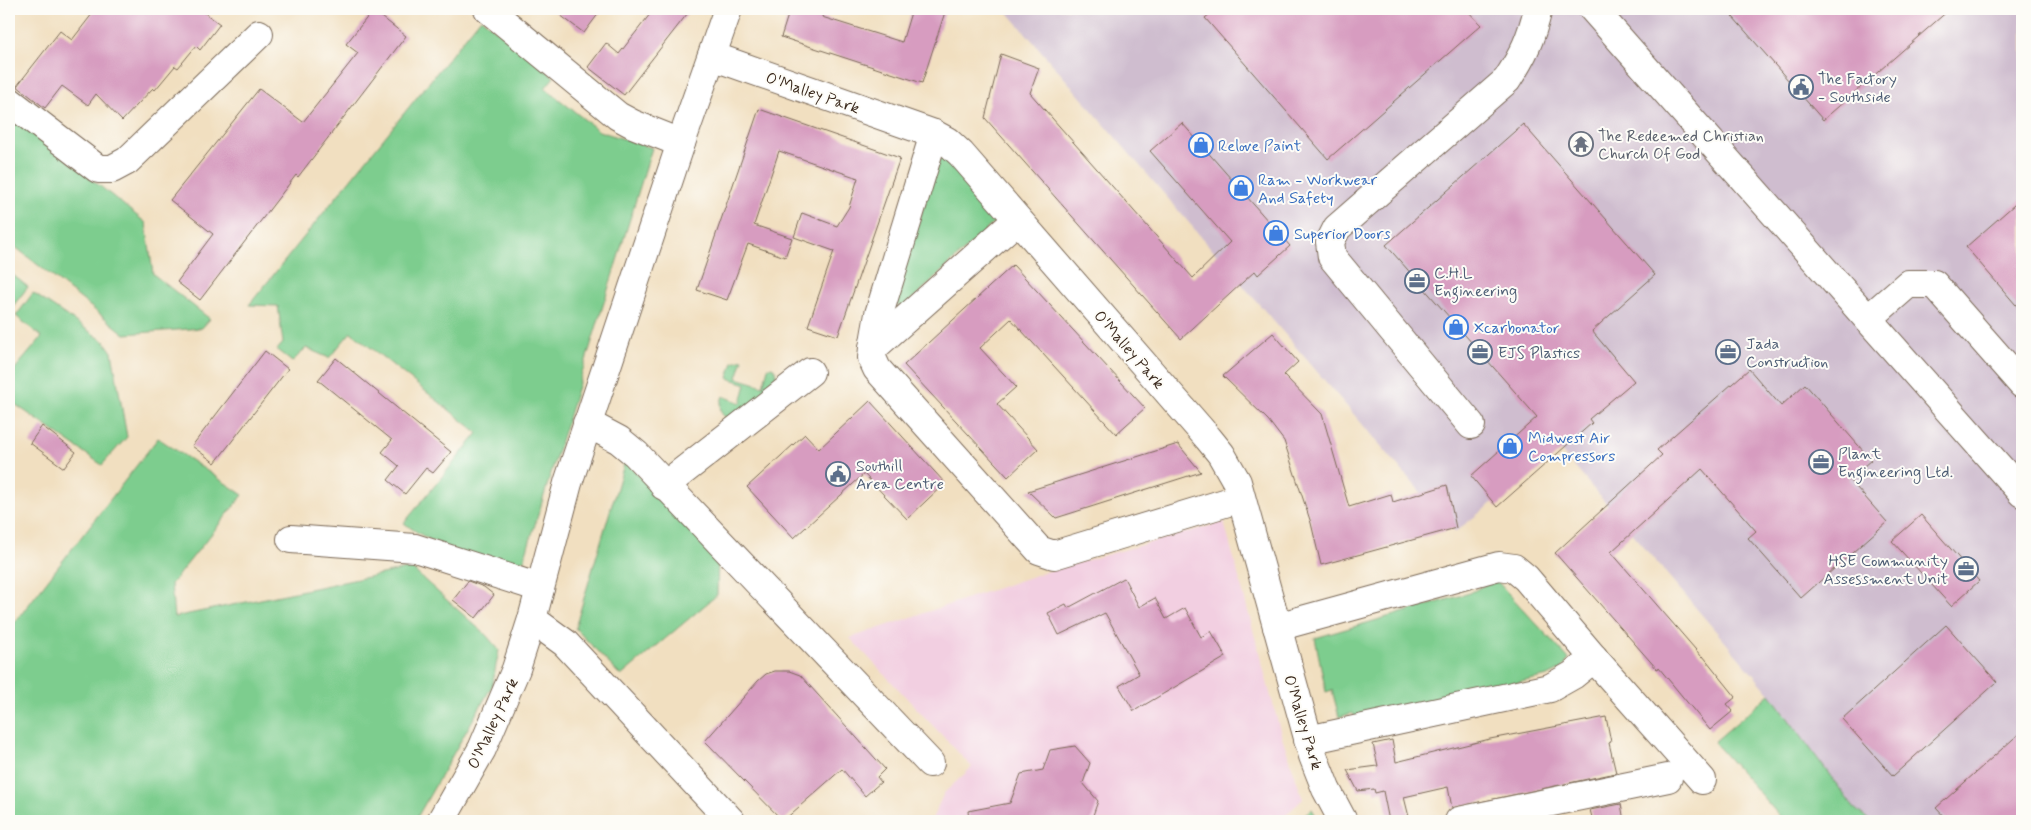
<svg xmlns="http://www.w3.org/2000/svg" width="2031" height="830" font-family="Mynerve,sans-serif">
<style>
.built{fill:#f2cfe1}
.industrial{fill:#cfbdcf}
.green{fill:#7dcd8e;stroke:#5c7c56}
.building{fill:#d79cc0}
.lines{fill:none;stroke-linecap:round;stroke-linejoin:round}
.minor-casing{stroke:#7b6957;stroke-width:30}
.minor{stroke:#fff;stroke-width:28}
.labels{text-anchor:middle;stroke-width:4;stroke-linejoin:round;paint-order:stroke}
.service-label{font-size:16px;fill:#4e5e75;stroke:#fdfcf7;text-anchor:start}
.street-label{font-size:16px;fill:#3b2a1e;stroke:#fdfcf7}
.worship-label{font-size:16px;fill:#5b616d;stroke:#fdfcf7;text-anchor:start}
.shop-label{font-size:16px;fill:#366cbe;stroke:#fdfcf7;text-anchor:start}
</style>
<rect width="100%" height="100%" fill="#fdfcf7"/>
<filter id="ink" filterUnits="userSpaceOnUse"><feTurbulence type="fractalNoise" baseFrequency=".02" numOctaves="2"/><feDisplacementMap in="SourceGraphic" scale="10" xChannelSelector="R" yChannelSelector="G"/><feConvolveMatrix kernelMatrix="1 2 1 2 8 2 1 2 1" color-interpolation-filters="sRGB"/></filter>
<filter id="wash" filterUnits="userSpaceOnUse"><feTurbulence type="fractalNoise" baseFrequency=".0096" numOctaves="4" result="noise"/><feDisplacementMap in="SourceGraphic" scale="20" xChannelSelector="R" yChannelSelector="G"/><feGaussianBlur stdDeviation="1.12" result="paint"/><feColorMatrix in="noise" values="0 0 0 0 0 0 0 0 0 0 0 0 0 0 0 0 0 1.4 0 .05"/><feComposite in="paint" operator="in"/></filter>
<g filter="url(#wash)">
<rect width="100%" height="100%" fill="#f1dfc0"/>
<path class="built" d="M1224,522L1281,734L1303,799L1279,821H931L944,793L972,767L850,638L1045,572Z"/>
<path class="industrial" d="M1005,9H2022V821H1870L1854,808L1770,694L1560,450L1455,532Z"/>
<g class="green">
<path d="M481,18L554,77L545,88L599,131L652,148L524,560C488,570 432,545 404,523L478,433L351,332L329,358L306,348L292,362L277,350L283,343L278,306L249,305Z"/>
<path d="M18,120L146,223L153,274L210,319L202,328L125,334L9,242V131Z"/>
<path d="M948,155L1000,217L905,306H898L892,301L940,158Z"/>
<path d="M9,272L28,287L9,311Z"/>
<path d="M33,293L105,342L112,352L127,437L102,465L9,400V376L42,337L16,316Z"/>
<path d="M743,359L737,378L763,386L768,368L772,367L776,370V384L732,419C718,417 719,407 723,396L741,403L746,384L728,378L733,362Z"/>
<path d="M158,438L243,495L171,584L174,617L411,568L486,635L499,650L492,686L415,821H9V630Z"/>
<path d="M625,461L718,557L717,595L621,676L575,628Z"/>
<path d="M1495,579L1569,659L1562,669L1548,676L1355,718L1353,713L1339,717L1332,690L1326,692L1315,638L1470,593Z"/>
<path d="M1770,694L1854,808L1870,821H1784L1714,742Z"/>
<path d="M1312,809L1319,821H1298Z"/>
</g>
<g id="blocks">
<g class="building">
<path d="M96,9H199L220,24L200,50L196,46L178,68L175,66L155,90L153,88L122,121L96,94L88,105L62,86L45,108L17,86L60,31L72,40Z"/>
<path d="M552,9H602L584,33Z"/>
<path d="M654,9H691L624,95L588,67L606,43L619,54Z"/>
<path d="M790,9H824L822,17L902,42L912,9H946L922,83L781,37Z"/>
<path d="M1216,9H1466L1481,25L1328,159L1205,18Z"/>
<path d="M1726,9H1950L1823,120Z"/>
<path d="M373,10L406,36L298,177L296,175L200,300L177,282L213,234L170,200L259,89L303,122L358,53L346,44Z"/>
<path d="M1001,54L1039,68L1030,93L1193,278L1230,242L1150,151L1182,123L1290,246L1258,275L1255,271L1181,339L985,118Z"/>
<path d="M759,109L900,158L838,336L808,326L834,251L794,237L802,213L837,226L849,207L858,178L779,151L754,225L792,238L785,257L748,244L727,300L697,290Z"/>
<path d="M1523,124L1655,275L1592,331L1634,381L1589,419L1592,423L1497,507L1471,476L1537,417L1386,245Z"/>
<path d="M2022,198V312L1966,247Z"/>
<path d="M1013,265L1145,408L1116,434L1011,319L980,348L1016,387L997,404L1038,449L1008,477L904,365Z"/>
<path d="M1273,333L1298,362L1284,375L1322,414L1349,507L1391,494L1393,502L1447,485L1456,528L1321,565L1311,523L1284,441L1268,420L1223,376Z"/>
<path d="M265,351L288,369L215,463L192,446Z"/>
<path d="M336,358L451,452L433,473L426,468L405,494L388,480L399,466L382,452L392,440L318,380Z"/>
<path d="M1749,369L1781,406L1805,384L1871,460L1849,479L1887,522L1801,598L1748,538L1756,531L1702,469L1611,552L1702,657L1703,656L1736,697L1727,704L1733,711L1710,730L1659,668L1657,669L1555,553L1662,455L1657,450Z"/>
<path d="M870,401L945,483L907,519L864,474L794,538L747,487L805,434L819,449Z"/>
<path d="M42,426L76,452L64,468L30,443Z"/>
<path d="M1178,444L1201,472L1056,518L1028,491Z"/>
<path d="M1921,515L1979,581L1951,606L1892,541Z"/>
<path d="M1124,578L1139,607L1155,598L1166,619L1185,608L1201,637L1211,631L1226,657L1134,711L1119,686L1139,674L1105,613L1059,635L1048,613L1066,604L1068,608Z"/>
<path d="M468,581L484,587L494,595L476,618L453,600Z"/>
<path d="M1946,625L1997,682L1893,776L1842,719Z"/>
<path d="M775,671H789L800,675L885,769L877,777L881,782L865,796L842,769L783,821L705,741L758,681L766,674Z"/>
<path d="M1606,717L1611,742L1609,743L1616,773L1452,808L1448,787L1404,797L1410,821H1389L1383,791L1375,793L1374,789L1358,791L1347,770L1378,766L1373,744L1392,740L1396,762L1490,739Z"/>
<path d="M2022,731V821H1948L1936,808Z"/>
<path d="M1075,746L1090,763L1083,783L1098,801L1091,821H969L968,811L1010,803L1021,774L1043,770L1050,750Z"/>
<path d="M1621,804L1624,821H1593L1590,810Z"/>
</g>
</g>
</g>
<g filter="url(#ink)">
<use href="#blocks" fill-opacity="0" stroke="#7b6957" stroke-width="1"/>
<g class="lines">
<defs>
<g id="minor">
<path d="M488,9L618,116L633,124L681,143"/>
<path d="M1593,9L2022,493"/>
<path d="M712,56L934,134L947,141L961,154L1208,438L1221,454L1237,482L1313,756L1326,789L1343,821"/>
<path d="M9,101L98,169H112L127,161L259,34"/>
<path d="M1017,220L873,348L872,358L877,369L1039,550L1054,555L1241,498"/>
<path d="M1868,319L1908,284H1934L2022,384"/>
<path d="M873,348L879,314L934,134"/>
<path d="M587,423L619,440L636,454L930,763"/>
<path d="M1471,425L1332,257L1330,242L1337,228L1507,80C1524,54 1531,38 1538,9"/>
<path d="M664,486L810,372"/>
<path d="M291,539L415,548L540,588"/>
<path d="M532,619L565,643L731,821"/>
<path d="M1277,627L1499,566L1514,568L1526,578L1598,663L1702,780"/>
<path d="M1308,740L1550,688L1573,675L1594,658"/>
<path d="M441,821L482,749L516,669L532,619L568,483L681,143L728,9"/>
<path d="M1459,821L1668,778"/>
</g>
</defs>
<use href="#minor" class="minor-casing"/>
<use href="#minor" class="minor"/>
</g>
</g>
<defs>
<symbol id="civic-ring" viewBox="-11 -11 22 22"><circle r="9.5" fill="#fdfcf7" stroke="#5c6f8a" stroke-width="1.5"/><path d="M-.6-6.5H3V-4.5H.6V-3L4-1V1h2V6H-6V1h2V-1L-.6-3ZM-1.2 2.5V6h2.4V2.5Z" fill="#5c6f8a"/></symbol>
<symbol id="temple-ring" viewBox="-11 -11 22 22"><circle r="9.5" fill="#fdfcf7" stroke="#6b7280" stroke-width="1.5"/><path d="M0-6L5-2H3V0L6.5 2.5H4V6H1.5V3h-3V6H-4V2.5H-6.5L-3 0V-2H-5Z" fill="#6b7280"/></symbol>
<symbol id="shop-ring" viewBox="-11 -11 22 22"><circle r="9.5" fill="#fdfcf7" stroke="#3f7fe0" stroke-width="1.5"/><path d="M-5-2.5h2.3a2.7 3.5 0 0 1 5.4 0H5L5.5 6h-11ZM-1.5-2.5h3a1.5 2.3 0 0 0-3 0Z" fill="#3f7fe0"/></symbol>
<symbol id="office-ring" viewBox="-11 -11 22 22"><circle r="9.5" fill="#fdfcf7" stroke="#5c6f8a" stroke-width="1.5"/><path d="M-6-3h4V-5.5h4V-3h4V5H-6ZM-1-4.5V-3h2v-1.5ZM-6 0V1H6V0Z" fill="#5c6f8a"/></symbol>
</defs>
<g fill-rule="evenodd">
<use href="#civic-ring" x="1787" y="73" width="28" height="28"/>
<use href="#temple-ring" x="1567" y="130" width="28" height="28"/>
<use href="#shop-ring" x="1187" y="131" width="28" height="28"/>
<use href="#shop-ring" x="1227" y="174" width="28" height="28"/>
<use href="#shop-ring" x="1262" y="219" width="28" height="28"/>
<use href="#office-ring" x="1403" y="267" width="28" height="28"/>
<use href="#shop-ring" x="1442" y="313" width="28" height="28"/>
<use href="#office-ring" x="1466" y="338" width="28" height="28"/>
<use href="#office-ring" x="1714" y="338" width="28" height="28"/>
<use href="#shop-ring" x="1496" y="432" width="28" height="28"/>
<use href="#office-ring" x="1807" y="448" width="28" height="28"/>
<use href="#civic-ring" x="824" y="460" width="28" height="28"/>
<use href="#office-ring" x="1952" y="555" width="28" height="28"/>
</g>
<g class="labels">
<g class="service-label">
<text x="1818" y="84">The Factory<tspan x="1818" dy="18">- Southside</tspan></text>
<text x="1434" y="278">C.H.L<tspan x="1434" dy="18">Engineering</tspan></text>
<text x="1746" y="349">Jada<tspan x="1746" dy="18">Construction</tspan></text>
<text x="1498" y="358">EJS Plastics</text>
<text x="1838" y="459">Plant<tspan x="1838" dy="18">Engineering Ltd.</tspan></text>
<text x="856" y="471">Southill<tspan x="856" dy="18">Area Centre</tspan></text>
<text x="1948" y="566" text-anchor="end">HSE Community<tspan x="1948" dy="18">Assessment Unit</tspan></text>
</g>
<g class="street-label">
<text transform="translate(813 92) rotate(19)" y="6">O'Malley Park</text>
<text transform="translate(1130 349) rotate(49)" y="6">O'Malley Park</text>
<text transform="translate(1304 722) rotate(73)" y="6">O'Malley Park</text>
<text transform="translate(492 723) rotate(-65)" y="6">O'Malley Park</text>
</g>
<g class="worship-label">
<text x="1598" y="141">The Redeemed Christian<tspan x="1598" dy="18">Church Of God</tspan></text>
</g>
<g class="shop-label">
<text x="1218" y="151">Relove Paint</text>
<text x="1258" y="185">Ram - Workwear<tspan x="1258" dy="18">And Safety</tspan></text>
<text x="1294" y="239">Superior Doors</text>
<text x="1474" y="333">Xcarbonator</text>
<text x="1528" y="443">Midwest Air<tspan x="1528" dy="18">Compressors</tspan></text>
</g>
</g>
<rect width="2031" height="830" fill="none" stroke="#fdfcf7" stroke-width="30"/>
</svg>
